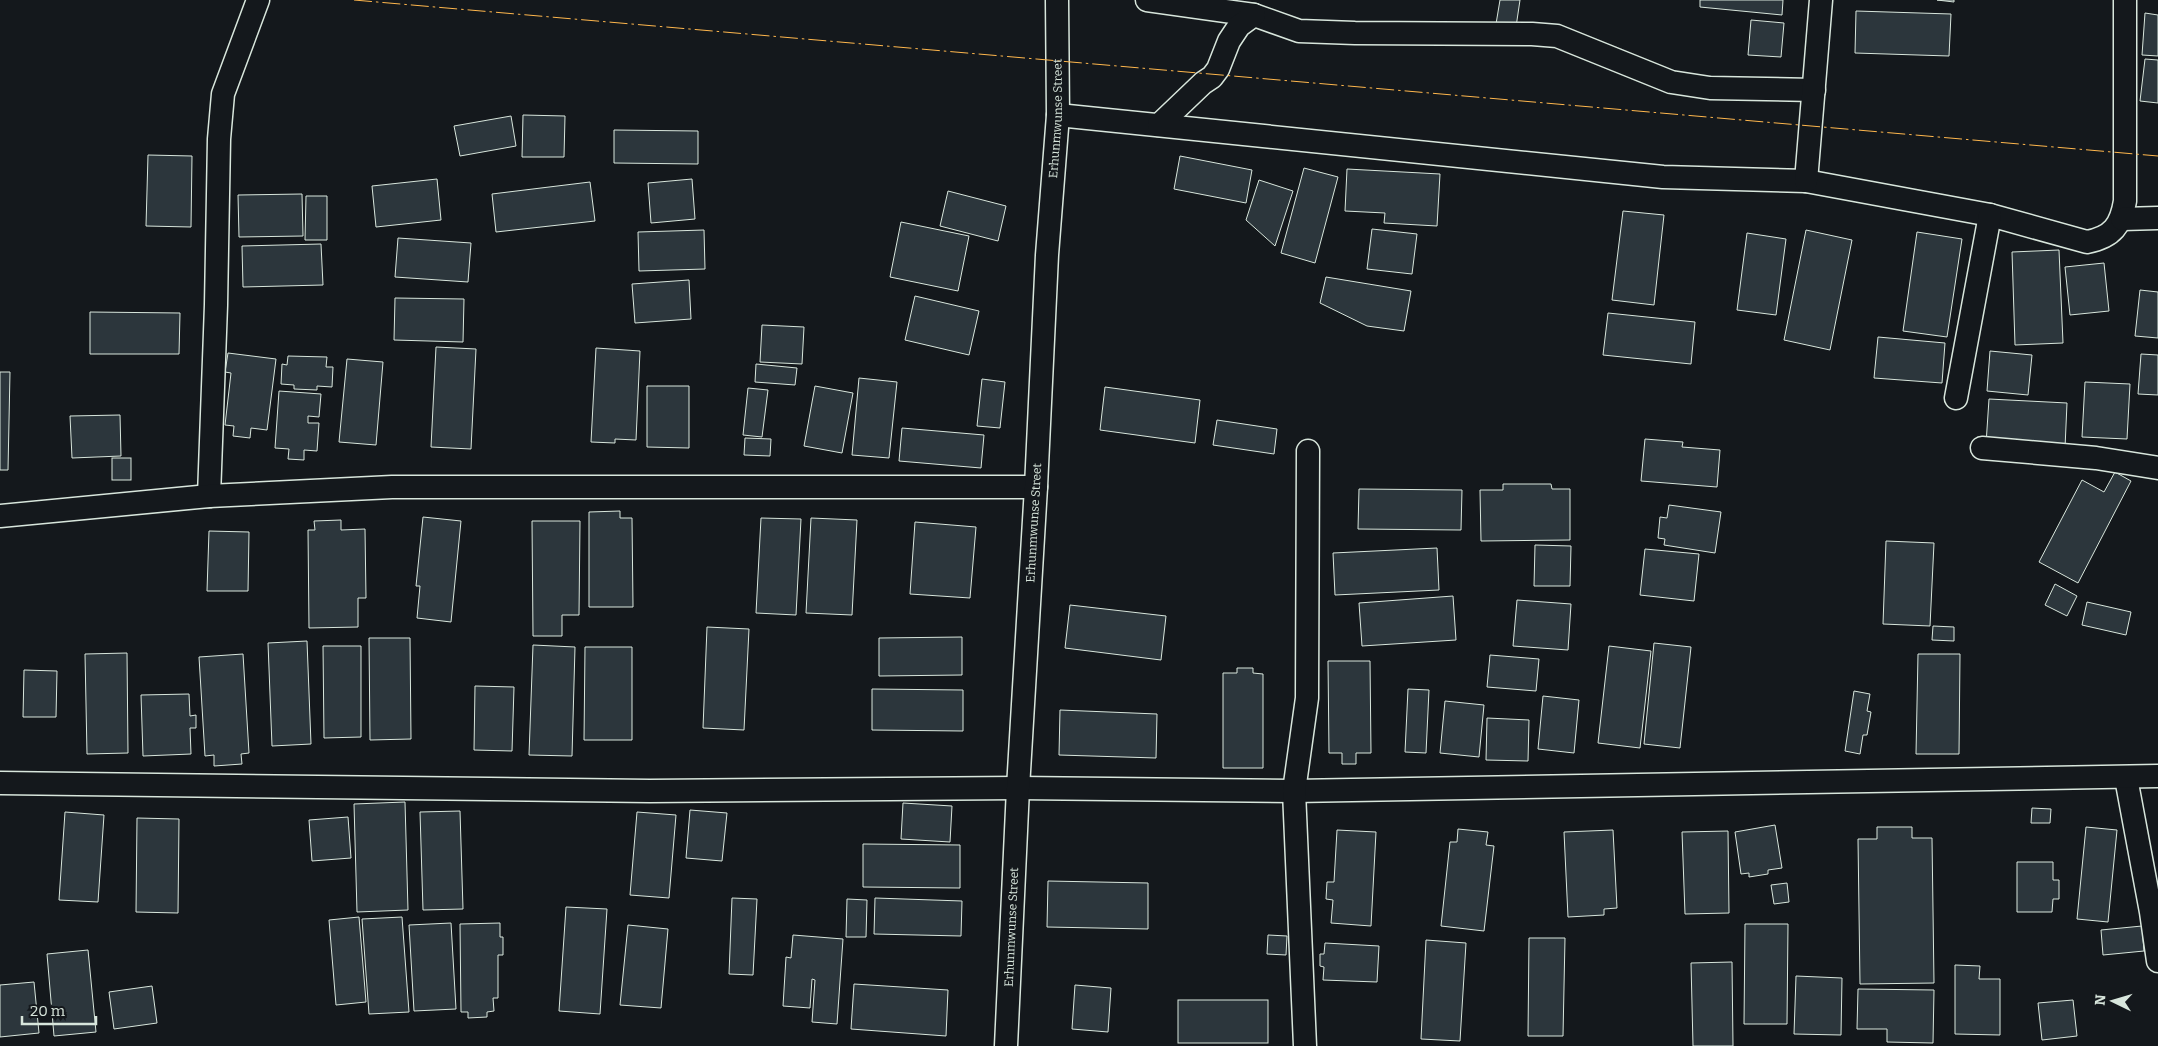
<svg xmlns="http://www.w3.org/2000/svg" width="2158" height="1046" font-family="Bitter,serif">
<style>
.building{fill:#2c363c;stroke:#d8e6dc}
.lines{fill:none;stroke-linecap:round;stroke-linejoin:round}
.minor-casing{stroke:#d8e6dc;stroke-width:25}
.minor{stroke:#14181c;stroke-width:22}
.power{stroke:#ffb74d;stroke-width:1;stroke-dasharray:18 4 2.5 4;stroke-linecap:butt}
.labels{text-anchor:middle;stroke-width:4;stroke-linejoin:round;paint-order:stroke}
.street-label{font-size:12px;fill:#d8e6dc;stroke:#14181c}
</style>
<rect width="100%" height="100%" fill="#14181c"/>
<g class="building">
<path d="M1500,0H1520L1516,27L1496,24Z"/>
<path d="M1700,0H1783L1782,15L1700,7Z"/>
<path d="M1937,0H1954V2Z"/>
<path d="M1856,11L1951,14L1949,56L1855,53Z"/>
<path d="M2145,13L2158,15V56L2142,55Z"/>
<path d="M1751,20L1784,23L1781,57L1748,55Z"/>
<path d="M2145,59L2158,60V103L2140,101Z"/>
<path d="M523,115L565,116L564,157H522Z"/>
<path d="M511,116L516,146L460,156L454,126Z"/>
<path d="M614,130L698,131V164L614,163Z"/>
<path d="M148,155L192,156L191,227L146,226Z"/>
<path d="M1180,156L1252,170L1246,203L1174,189Z"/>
<path d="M1304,168L1338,177L1315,263L1281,253Z"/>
<path d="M1347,169L1440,174L1437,226L1384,223L1385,213L1345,211Z"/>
<path d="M437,179L441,220L376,227L372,186Z"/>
<path d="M692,179L695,219L651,223L648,183Z"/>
<path d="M1259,180L1293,191L1275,246L1246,220Z"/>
<path d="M590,182L595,221L496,232L492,194Z"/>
<path d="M948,191L1006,206L998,241L940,226Z"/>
<path d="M302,194L303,236L239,237L238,195Z"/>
<path d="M306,196H327V240H305Z"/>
<path d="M1623,211L1664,215L1654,305L1612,300Z"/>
<path d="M901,222L969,236L958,291L890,277Z"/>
<path d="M1372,229L1417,234L1412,274L1367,269Z"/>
<path d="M704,230L705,269L639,271L638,232Z"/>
<path d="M1806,230L1852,240L1830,350L1784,340Z"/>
<path d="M1917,232L1962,239L1947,337L1903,331Z"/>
<path d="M1747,233L1786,239L1776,315L1737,310Z"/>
<path d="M398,238L471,243L468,282L395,277Z"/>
<path d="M321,244L323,285L243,287L242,246Z"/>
<path d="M2059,250L2063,343L2015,345L2012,252Z"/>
<path d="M2104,263L2109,311L2070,315L2065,267Z"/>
<path d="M1326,277L1411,291L1404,331L1367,326L1320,303Z"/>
<path d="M689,280L691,319L635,323L632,284Z"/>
<path d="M2140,290L2158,292V338L2135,336Z"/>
<path d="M915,296L979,311L969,355L905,340Z"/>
<path d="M395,298L464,299L463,342L394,340Z"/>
<path d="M90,312L180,313L179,354H90Z"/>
<path d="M1608,313L1695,322L1691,364L1603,355Z"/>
<path d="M762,325L804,327L802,364L760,362Z"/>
<path d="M1878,337L1945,343L1942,383L1874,378Z"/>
<path d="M436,347L476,349L471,449L431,447Z"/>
<path d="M596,348L640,351L636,440L615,439V443L591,442Z"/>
<path d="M1990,351L2032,355L2028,395L1987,391Z"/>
<path d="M228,353L276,359L267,430L251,428L250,438L233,436L234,426L225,425L231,373L225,372Z"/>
<path d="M2141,354L2158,355V395L2138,394Z"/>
<path d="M288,356L327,357L326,367H333L332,387L317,386V390L294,389V385L281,384L282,364L287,365Z"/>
<path d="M347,359L383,362L376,445L339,442Z"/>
<path d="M756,364L797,368L795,385L755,382Z"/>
<path d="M0,372H10L8,470H0Z"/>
<path d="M859,378L897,382L889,458L852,455Z"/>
<path d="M982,379L1005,382L1000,428L977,426Z"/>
<path d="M2085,382L2130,384L2127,439L2082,437Z"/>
<path d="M647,386H689V448L647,447Z"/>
<path d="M815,386L853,393L842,453L804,446Z"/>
<path d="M1105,387L1200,400L1195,443L1100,430Z"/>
<path d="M748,388L768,390L762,437L743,435Z"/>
<path d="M279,391L321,394L319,417L308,416V423H319L317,451L304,450V460L288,459L289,449L275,448Z"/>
<path d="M1989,399L2067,403L2065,448L1986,444Z"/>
<path d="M120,415L121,456L72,458L70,416Z"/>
<path d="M1217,420L1277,429L1274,454L1213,445Z"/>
<path d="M902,428L984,435L981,468L899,461Z"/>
<path d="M745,438L771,439L770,456L744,455Z"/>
<path d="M1645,439L1683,442L1682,447L1720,450L1717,487L1641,481Z"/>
<rect x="112" y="458" width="19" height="22"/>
<path d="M2115,472L2131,481L2078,583L2039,562L2082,480L2104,492Z"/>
<path d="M1503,484H1551L1552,489H1570V540L1481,541L1480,490H1503Z"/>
<path d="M1359,489L1462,490L1461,530L1358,529Z"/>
<path d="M1669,505L1721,512L1715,553L1664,545L1665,539L1658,538L1660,517L1667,518Z"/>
<path d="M620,511V518H632L633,607H589V512Z"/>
<path d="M423,517L461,521L451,622L417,618L420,586H416Z"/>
<path d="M761,518L801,519L796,615L756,613Z"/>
<path d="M811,518L857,520L852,615L806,613Z"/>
<path d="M341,520V530L365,529L366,598H358V627L309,628L308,530H315L314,521Z"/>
<path d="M532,521H580L579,615H562V636H533Z"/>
<path d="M915,522L976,527L970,598L910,594Z"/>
<path d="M209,531L249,532L248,591H207Z"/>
<path d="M1886,541L1934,543L1930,626L1883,624Z"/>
<path d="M1535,545L1571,546L1570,586H1534Z"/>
<path d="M1437,548L1439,590L1335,595L1333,553Z"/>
<path d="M1645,549L1699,554L1694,601L1640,595Z"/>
<path d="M2055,584L2077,596L2067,616L2045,605Z"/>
<path d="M1453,596L1456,640L1362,646L1359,603Z"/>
<path d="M1517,600L1571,604L1568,650L1513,646Z"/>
<path d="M2087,602L2131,612L2126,635L2082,625Z"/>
<path d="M1070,605L1166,616L1161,660L1065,648Z"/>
<path d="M1933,626L1954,627V641L1932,640Z"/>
<path d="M707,627L749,629L744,730L703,728Z"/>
<path d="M962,637V675L879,676V638Z"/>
<path d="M369,638H410L411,739L370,740Z"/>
<path d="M307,641L311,744L272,746L268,643Z"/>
<path d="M1654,643L1691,647L1680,748L1644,744Z"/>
<path d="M533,645L575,647L572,756L529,755Z"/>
<path d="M323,646H361V737L324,738Z"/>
<path d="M1609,646L1651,651L1640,748L1598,743Z"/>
<path d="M585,647H632V740H584Z"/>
<path d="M127,653L128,753L87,754L85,654Z"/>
<path d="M243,654L249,753L241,754L242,764L214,766V755L205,756L199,657Z"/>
<path d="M1918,654H1960L1959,754H1916Z"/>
<path d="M1490,655L1539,659L1536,691L1487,687Z"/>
<path d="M1328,661H1370L1371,753H1356V764H1342V753H1329Z"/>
<path d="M1237,668H1253V673L1263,674V768H1223V673H1237Z"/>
<path d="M24,670L57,671L56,717H23Z"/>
<path d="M475,686L514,687L512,751L474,750Z"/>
<path d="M872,689L963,690V731L872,730Z"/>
<path d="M1408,689L1429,690L1426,753L1405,752Z"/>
<path d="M1854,691L1870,694L1867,711L1871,712L1867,735H1863L1860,754L1845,751Z"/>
<path d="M189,694L190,716L196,715V728H190L191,754L143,756L141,695Z"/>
<path d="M1543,696L1579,700L1574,753L1538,749Z"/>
<path d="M1445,701L1484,705L1479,757L1440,753Z"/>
<path d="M1060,710L1157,714L1156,758L1059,755Z"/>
<path d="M1487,718L1529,720L1528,761L1486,760Z"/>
<path d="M405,802L408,910L357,912L354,804Z"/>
<path d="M903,803L952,806L950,842L901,839Z"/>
<path d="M2032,808L2051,809L2050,823H2031Z"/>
<path d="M690,810L727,813L722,861L686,858Z"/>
<path d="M460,811L463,909L423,910L420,812Z"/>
<path d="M65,812L104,815L98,902L59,900Z"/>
<path d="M637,812L676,815L669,898L630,895Z"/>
<path d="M348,817L351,858L312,861L309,820Z"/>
<path d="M137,818L179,819L178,913L136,912Z"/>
<path d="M1775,825L1782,868L1768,870V874L1749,877V873L1741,874L1735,832Z"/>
<path d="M1877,827H1912V838H1932L1934,983L1860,984L1858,839H1877Z"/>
<path d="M2086,827L2117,830L2108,922L2077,919Z"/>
<path d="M1458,829L1488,832L1486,845L1494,846L1484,931L1441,926L1450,842H1457Z"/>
<path d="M1337,830L1376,832L1371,926L1331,923L1333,900L1326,899L1327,882H1334Z"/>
<path d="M1613,830L1617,908L1604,909V915L1568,917L1564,832Z"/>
<path d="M1728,831L1729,913L1685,914L1682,832Z"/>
<path d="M863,844L960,845V888L863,887Z"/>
<path d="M2017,862H2053V880H2059V899H2053L2052,912H2017Z"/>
<path d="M1048,881L1148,883V929L1047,927Z"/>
<path d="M1787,883L1789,902L1774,904L1771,885Z"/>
<path d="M732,898L757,899L753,975L729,974Z"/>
<path d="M875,898L962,901L961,936L874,934Z"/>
<path d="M847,899L867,900L866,937H846Z"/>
<path d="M566,907L607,909L600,1014L559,1011Z"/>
<path d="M359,917L366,1002L336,1005L329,920Z"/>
<path d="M402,917L409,1012L369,1014L362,919Z"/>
<path d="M451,923L456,1009L414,1011L409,925Z"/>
<path d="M500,923V937H503V955H498V998H493L494,1011L487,1012V1017L468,1018V1012H461L460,924Z"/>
<path d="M1745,924H1788L1787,1024H1744Z"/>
<path d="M628,925L668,929L661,1008L620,1005Z"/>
<path d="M2142,926L2144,951L2103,955L2101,930Z"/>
<path d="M793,935L843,939L837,1024L812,1022L815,980L812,979L810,1008L783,1006L786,957L791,958Z"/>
<path d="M1268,935L1287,936L1286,955L1267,954Z"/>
<path d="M1529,938H1565L1563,1036H1528Z"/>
<path d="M1426,940L1466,943L1460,1041L1421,1039Z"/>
<path d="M1325,943L1379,946L1377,982L1323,980L1324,967L1320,966V954H1324Z"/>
<path d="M88,950L96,1032L54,1036L47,954Z"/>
<path d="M1732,962L1733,1046H1693L1691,963Z"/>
<path d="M1955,965L1980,966L1979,979H2000V1035L1955,1034Z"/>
<path d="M1796,976L1842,978L1841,1035L1794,1034Z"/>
<path d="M34,982L39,1033L0,1037V985Z"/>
<path d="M854,984L948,990L946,1036L851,1029Z"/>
<path d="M1075,985L1111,988L1108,1032L1072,1029Z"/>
<path d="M152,986L157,1023L114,1029L109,992Z"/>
<path d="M1858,989L1934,990L1933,1043L1887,1042V1029H1857Z"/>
<rect x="1178" y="1000" width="90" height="43"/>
<path d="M2073,1000L2077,1036L2042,1040L2038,1003Z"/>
</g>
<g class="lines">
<defs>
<g id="minor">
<path d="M1147,0L1254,15L1299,31L1355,33L1532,34L1557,36L1671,82L1710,88L1814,90"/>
<path d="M1058,115L1663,177L1806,181L1990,215L2087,242C2113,237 2121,225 2125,201V0"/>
<path d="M1159,125L1203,83L1212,77L1218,69L1229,41L1239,26L1254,15"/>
<path d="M1806,181L1821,0"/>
<path d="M2122,219L2158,218"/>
<path d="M1956,398L1990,215"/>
<path d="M1982,448L2096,458L2158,468"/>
<path d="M209,496L216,305L219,139L223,94L258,0"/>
<path d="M0,516L209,496L392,487H1036"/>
<path d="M2126,778L2151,912L2158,961"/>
<path d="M0,783L650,791L1018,788L1294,791L2158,776"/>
<path id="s1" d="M1006,1046L1018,788L1036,487L1047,255L1058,115L1057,0"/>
<path d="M1305,1046L1294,791L1307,698L1308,451"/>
</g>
</defs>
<use href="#minor" class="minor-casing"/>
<use href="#minor" class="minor"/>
<path class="power" d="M354,0L2158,156"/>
</g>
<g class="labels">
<g class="street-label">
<text dy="4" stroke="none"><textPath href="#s1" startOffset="929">Erhunmwunse Street</textPath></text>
<text dy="4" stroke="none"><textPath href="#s1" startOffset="524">Erhunmwunse Street</textPath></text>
<text dy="4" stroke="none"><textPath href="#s1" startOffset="119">Erhunmwunse Street</textPath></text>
</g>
</g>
<g transform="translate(2113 1001) rotate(275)" stroke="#14181c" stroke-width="4" paint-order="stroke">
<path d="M0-4L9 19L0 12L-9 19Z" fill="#d8e6dc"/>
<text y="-8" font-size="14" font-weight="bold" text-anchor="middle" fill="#d8e6dc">N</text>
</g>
<path d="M22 1016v8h74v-8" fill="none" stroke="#d8e6dc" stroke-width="2.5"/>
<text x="30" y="1016" font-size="15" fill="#d8e6dc" stroke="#14181c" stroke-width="4" paint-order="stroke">20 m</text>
</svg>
